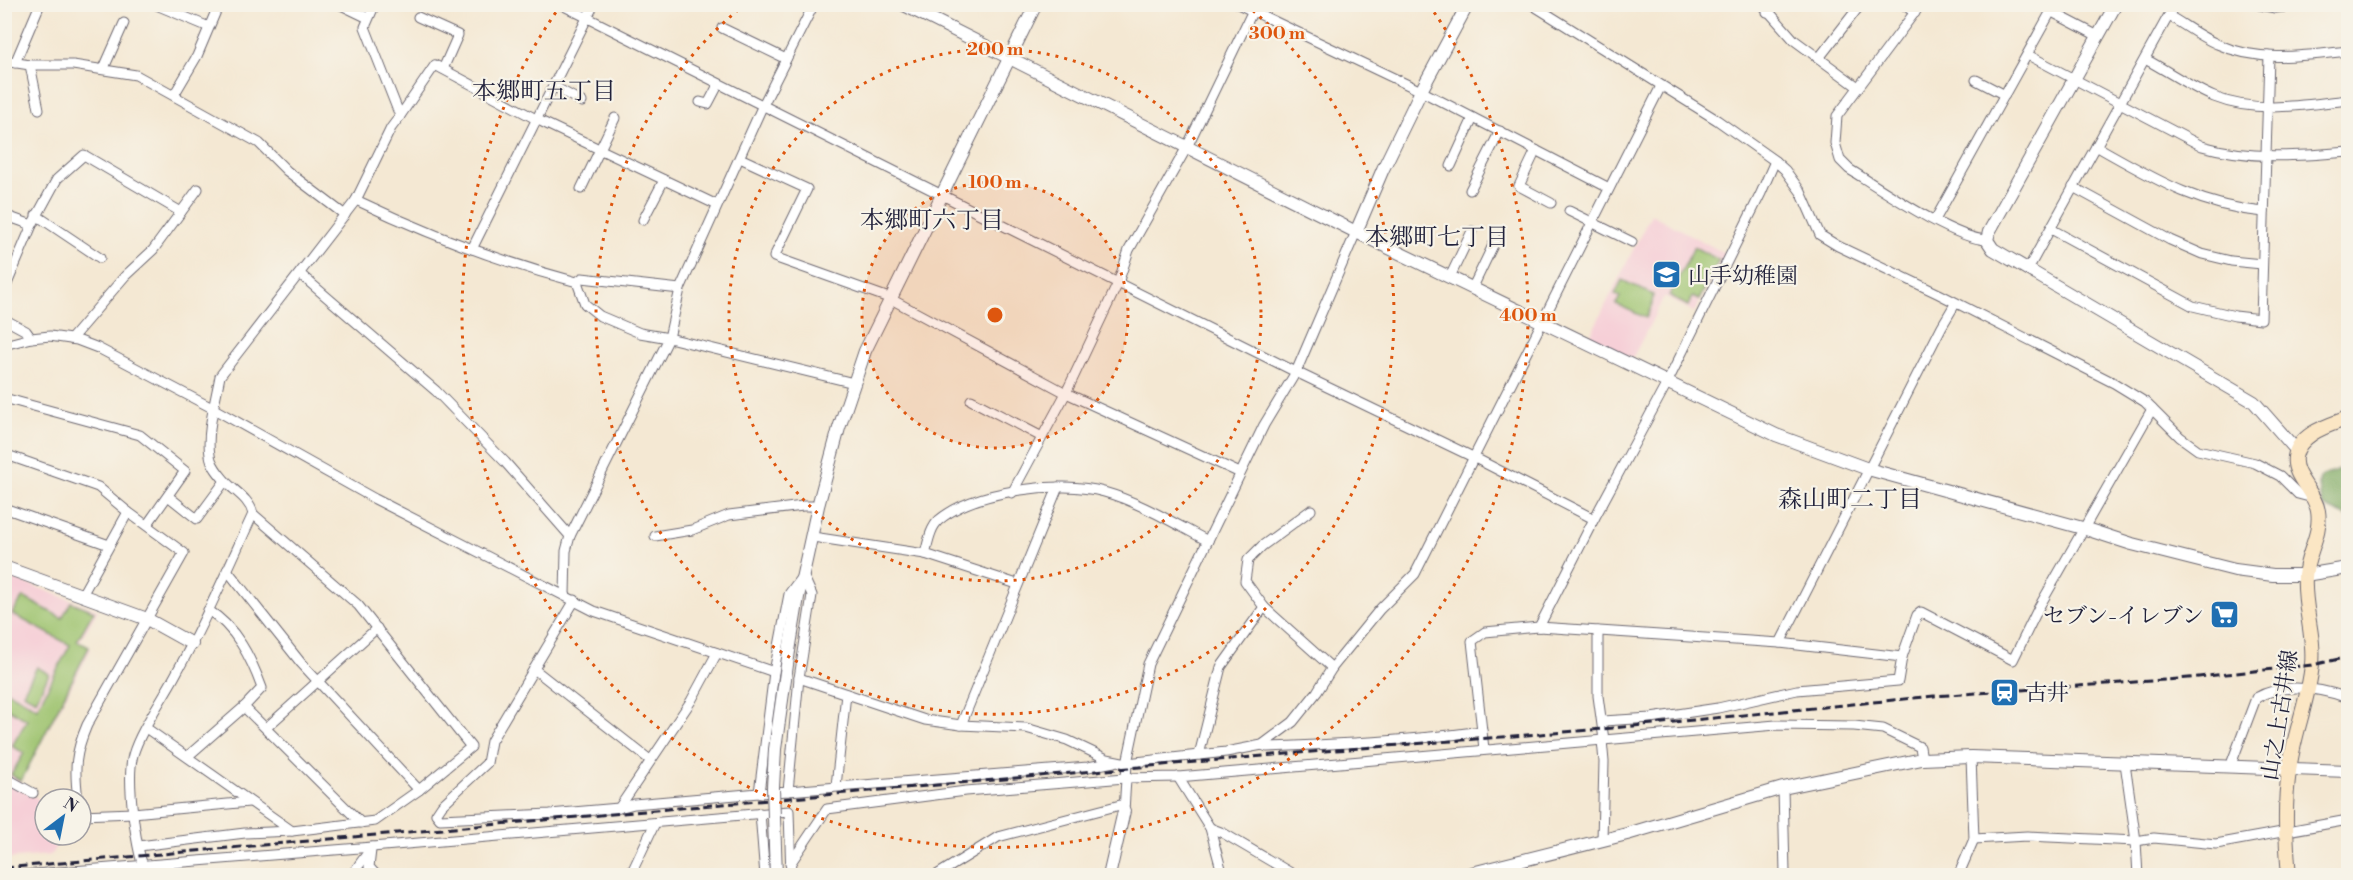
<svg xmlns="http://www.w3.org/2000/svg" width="2353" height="880" font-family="'Libre Bodoni','Noto Serif JP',serif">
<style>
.built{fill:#f6cfd7}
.green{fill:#9cc26d;stroke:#5f7254;stroke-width:1.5}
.forest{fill:#7da860;stroke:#50654e;stroke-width:1.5}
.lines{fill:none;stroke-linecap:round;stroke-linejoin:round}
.minor-casing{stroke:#6c6770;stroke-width:11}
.tertiary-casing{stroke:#6c6770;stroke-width:14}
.secondary-casing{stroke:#6c6770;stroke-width:16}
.minor{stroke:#fff;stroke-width:9}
.tertiary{stroke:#fff;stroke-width:12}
.secondary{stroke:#fbe6c4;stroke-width:14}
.rail{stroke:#22223b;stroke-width:3;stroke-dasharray:9 4.5;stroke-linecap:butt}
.tertiary-bridge-casing{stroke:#6c6770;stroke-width:14;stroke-linecap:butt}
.tertiary-bridge{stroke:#fff;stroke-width:12}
.ring{fill:none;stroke:#de560e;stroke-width:3;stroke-dasharray:3 6}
.labels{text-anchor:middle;stroke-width:4.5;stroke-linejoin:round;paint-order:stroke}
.poi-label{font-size:22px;fill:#22223b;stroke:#f7f3e8;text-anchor:start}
.street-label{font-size:22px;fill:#22223b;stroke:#f7f3e8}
.neighbourhood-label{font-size:24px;fill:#22223b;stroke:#f7f3e8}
.centre{fill:#de560e;stroke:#f7f3e8;stroke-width:3}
.ring-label{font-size:18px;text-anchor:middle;font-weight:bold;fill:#de560e;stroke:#f7f3e8;stroke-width:4.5;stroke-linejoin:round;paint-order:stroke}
</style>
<rect width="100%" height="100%" fill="#f7f3e8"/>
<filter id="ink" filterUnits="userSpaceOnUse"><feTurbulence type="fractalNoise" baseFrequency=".0167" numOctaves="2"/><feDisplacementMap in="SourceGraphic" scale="12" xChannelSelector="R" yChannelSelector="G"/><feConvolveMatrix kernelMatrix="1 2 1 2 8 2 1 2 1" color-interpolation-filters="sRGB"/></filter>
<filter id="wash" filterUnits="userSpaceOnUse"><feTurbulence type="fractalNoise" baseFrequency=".008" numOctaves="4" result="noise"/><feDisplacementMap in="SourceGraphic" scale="24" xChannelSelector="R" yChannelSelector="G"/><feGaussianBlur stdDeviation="1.35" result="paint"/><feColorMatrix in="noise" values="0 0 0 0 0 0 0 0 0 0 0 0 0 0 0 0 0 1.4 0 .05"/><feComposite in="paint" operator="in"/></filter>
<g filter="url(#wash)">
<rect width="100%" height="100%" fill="#f4e8d3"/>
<g class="built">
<path d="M1651,214L1726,254L1694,312L1664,297L1632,359L1589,338Z"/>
<path d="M4,575L98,610L80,641L91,649L18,787L45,803V835H62L51,855L5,859Z"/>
</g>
<g class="green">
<path d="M1694,247L1719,260L1699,300L1693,297L1688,306L1669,296Z"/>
<path d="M1622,280L1653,295L1652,305L1646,318L1616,304L1620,297L1615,294Z"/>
<path d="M23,597L62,618L71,602L94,611L77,641L89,647L21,781L11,775L24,753L12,746L27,720L5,707V690L37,708L70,645L12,614Z"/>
<path d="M37,667L49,674L36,700L23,693Z"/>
</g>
<path class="forest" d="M2348,463V517L2323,506C2311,461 2328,484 2348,463Z"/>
</g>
<g filter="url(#ink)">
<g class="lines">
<defs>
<g id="minor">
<path d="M154,4L209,27"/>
<path d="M339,4L368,18"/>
<path d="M560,4L1296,372L1475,458L1594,519"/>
<path d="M1238,4L1421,91L1609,188"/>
<path d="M1531,4L1717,120L1775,161L1785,170L1801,192L1820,235L1838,246L1939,294L2114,383L2145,402L2180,437L2198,450L2255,463L2280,476L2298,494L2313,498"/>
<path d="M1762,4L1794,40L1858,87"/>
<path d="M1903,4L1915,13"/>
<path d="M1921,4L1837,116L1835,143L1840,160L1849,169C1881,189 1954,239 1987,240"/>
<path d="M2046,4L2052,12L2098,36"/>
<path d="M2255,4L2275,8L2318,4"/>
<path d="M1767,12L1777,4"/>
<path d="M2169,16C2185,25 2200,37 2217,44C2259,63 2304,56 2348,51"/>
<path d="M418,17L458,35L443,69"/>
<path d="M722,28L786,59"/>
<path d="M2028,55L2202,146C2251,160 2298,156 2348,152"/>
<path d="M1819,58L1861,4"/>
<path d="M2145,59C2168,71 2190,87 2214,97C2256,114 2305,105 2348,100"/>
<path d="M4,61L30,65H73L136,75L259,143L287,171L345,215"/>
<path d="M15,63L40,4"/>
<path d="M30,65L39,109"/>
<path d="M104,68L124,23"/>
<path d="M1976,80L2005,95"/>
<path d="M553,86L582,102"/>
<path d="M174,95L197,56L219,4"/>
<path d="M700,102L708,104L718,85"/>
<path d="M400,116L435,65L536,119L717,205"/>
<path d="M2096,146C2153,178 2198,206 2264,212"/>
<path d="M1536,150L1519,186L1551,203"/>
<path d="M740,158L807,189L774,257L889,298L1066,393L1240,473"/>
<path d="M1451,166L1473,118"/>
<path d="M2073,187L2170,240L2202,254L2231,261L2262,264"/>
<path d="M581,189L615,118"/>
<path d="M1470,190L1500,131"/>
<path d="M356,200C427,234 501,262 577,282L585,304L600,316L640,333L669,338L854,383"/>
<path d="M1569,211L1632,242"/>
<path d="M4,215L32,225L4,291"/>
<path d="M36,215L100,258"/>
<path d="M643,220L664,180"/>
<path d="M1935,220L2055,4"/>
<path d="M32,225L57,179L84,155L181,212"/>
<path d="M2051,229L2193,306L2235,316L2261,319L2269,56"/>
<path d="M472,249L594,4"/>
<path d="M2028,269L2175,4"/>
<path d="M300,274L436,391L505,462L570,536"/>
<path d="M1450,277L1472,231"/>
<path d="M577,282L582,278L680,289"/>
<path d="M1472,289L1496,239"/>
<path d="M4,319L26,331L31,338"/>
<path d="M71,339L125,276L153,250L198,189"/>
<path d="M4,345L31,338L50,336L77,340L98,348L214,409L375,499L594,611L774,672"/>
<path d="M4,398L140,435L185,471L147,525"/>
<path d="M971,400L1042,437"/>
<path d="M4,454L98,487L128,512L184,553L87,725C75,753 74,769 78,799"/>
<path d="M1012,493L1066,393L1118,283L1129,250L1187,147L1256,4"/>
<path d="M168,496L197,519L225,481"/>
<path d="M4,508L109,545"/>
<path d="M1311,510L1262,546L1248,560L1245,581L1264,607L1332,668"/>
<path d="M655,536L692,530L729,515L803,506H818"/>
<path d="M813,537L925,554L1017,584"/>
<path d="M925,554C928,543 930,528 939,520C975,490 1060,480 1104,492C1140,502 1175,524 1208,541"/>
<path d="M227,570L301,663L419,790"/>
<path d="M803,575L812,595L799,678L788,791L759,793L774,672L789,594Z"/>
<path d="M82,595L128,512"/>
<path d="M565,595L566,551L570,536L669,338L680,289L762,107L814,4"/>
<path d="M575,600L491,741L487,763L442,805L436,814L440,819L550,814L619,808L634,804L759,793"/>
<path d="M1539,627L1594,519L1667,383L1761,193L1775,161"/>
<path d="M1598,631V696L1604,740"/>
<path d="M1780,643L1942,326L1955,304"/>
<path d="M534,669L650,760"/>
<path d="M799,678L925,720L961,725L1026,728L1067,740L1107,759L1127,763L1226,752L1262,745L1293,722L1317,692L1332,668L1380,609L1415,574L1661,86"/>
<path d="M244,707L361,823"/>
<path d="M1603,721L1651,718L1718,708L1797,690L1898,681L1902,657"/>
<path d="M961,725L1058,487"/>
<path d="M146,728L292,831L375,821L419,790L471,747L358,605L253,514C250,500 236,492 227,483C220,475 211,465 210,455C206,433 216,398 220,376L356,200L391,128L400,116L365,27L375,4"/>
<path d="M266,728L377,628"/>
<path d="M1602,740L1604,762L1602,840"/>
<path d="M1262,745L1267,747C1339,744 1411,741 1482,731"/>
<path d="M1484,749L1472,641L1485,632L1539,627L1780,643L1902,657L1917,615L1921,612L2013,660L2039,607L2152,409"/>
<path d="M1199,755L1221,667L1264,607"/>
<path d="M188,756L244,707L262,688C251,658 236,627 208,610"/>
<path d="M2125,763L2136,841L2138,876"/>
<path d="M2230,767L2256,698C2284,682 2319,688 2348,698"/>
<path d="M4,777L33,793"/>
<path d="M1178,777L1210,828L1223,876"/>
<path d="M836,786L846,694"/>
<path d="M1783,788L1785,873"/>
<path d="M788,791L1088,767L1114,762"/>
<path d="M619,808L691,701L717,653"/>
<path d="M1124,811L1127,763L1148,664L1264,425L1296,372L1356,232"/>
<path d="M760,813L765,876"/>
<path d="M81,815L133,813L249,802"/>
<path d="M1210,828L1223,833L1296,876"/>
<path d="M1974,839L2027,836L2136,841L2154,838L2216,844L2348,820"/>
<path d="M139,846L245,833L292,831"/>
<path d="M371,850L369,867L377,876"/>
<path d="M790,864L827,809L966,791L1125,778L1178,777L1776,725L1854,726L1883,729L1920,747L1922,759"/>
<path d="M10,876L372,847L789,811L791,876"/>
<path d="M147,876C136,854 126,779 133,755C140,730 166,694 178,670C206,620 229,566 253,514"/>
<path d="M351,876L372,847"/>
<path d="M630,876L655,823"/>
<path d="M935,876L998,837L1124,804"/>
<path d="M1958,876L1974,839L1971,757"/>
</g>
<g id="tertiary">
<path d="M902,4L1356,232L1776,435L1868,469L2086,529L2132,544L2235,570L2273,575H2305L2348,568"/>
<path d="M2116,4L1989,232L1987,240L1993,249L2254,402L2297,451"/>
<path d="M1356,232L1383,169L1421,91L1468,4"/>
<path d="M4,567L147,619L192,644"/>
<path d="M789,651L798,597L818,506L839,428L865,351L1036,4"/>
<path d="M1109,876L1124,811"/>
<path d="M1460,876L1627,834L1783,788L1922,759L1971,757L2348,771"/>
</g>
<path id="secondary" d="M2289,876C2286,841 2284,806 2289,771C2293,735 2309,700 2312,664C2315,635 2303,607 2305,577C2306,555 2322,534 2318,511C2315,492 2292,476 2295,457C2299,433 2330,425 2348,418"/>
</defs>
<use href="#minor" class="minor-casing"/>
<use href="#tertiary" class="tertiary-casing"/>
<use href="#secondary" class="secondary-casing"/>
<use href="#minor" class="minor"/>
<use href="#tertiary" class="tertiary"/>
<use href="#secondary" class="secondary"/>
<path class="rail" d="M4,868L1286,754L1603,729L1934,696L2179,679L2312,665L2348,657"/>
<defs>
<path id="tertiary-bridge" d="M776,876L773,788L775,749L789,651"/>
</defs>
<use href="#tertiary-bridge" class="tertiary-bridge-casing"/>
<use href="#tertiary-bridge" class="tertiary-bridge"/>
</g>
</g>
<circle cx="995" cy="315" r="133" fill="#de560e" fill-opacity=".12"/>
<g class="ring">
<circle cx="995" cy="315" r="133"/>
<circle cx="995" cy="315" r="266"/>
<path d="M1246 5A399 399 0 1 1 744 5"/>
<path d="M1429 5A533 533 0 1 1 561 5"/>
</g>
<defs>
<symbol id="school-square" viewBox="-11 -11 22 22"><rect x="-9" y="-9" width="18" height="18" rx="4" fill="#1f6fb2" stroke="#f7f3e8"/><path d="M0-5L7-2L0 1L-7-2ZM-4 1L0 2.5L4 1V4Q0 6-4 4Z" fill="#fff"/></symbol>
<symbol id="supermarket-square" viewBox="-11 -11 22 22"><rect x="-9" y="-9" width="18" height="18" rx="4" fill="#1f6fb2" stroke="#f7f3e8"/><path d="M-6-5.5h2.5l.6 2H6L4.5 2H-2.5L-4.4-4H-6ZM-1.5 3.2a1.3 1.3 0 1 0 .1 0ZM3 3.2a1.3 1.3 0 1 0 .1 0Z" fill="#fff"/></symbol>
<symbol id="station-square" viewBox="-11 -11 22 22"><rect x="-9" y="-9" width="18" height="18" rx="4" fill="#1f6fb2" stroke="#f7f3e8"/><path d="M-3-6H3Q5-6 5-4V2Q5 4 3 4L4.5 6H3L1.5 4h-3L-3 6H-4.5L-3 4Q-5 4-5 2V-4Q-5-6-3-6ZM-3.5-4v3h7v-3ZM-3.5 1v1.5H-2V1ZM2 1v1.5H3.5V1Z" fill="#fff"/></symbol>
</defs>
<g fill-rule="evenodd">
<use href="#school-square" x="1650" y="258" width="33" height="33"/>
<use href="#supermarket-square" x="2208" y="598" width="33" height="33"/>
<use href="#station-square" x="1988" y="676" width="33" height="33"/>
</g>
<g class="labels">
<g class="poi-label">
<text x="1688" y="283">山手幼稚園</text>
<text x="2204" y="623" text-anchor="end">セブン-イレブン</text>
<text x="2025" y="700">古井</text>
</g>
<g class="street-label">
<text transform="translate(2279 715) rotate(-81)" y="8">山之上古井線</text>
</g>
<g class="neighbourhood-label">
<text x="544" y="99">本郷町五丁目</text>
<text x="932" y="228">本郷町六丁目</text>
<text x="1437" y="245">本郷町七丁目</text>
<text x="1850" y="507">森山町二丁目</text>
</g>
</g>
<circle cx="995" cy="315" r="9" class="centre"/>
<g class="ring-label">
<text x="1277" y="39">300 m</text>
<text x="995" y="55">200 m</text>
<text x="995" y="188">100 m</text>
<text x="1528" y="321">400 m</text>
</g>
<rect width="2353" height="880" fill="none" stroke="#f7f3e8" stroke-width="24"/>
<g transform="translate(63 817) rotate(32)"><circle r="28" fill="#f7f3e8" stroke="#a29fa3" stroke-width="1.5"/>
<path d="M0-4.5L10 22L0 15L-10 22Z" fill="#1f6fb2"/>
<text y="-9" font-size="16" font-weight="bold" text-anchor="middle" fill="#22223b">N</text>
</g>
</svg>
